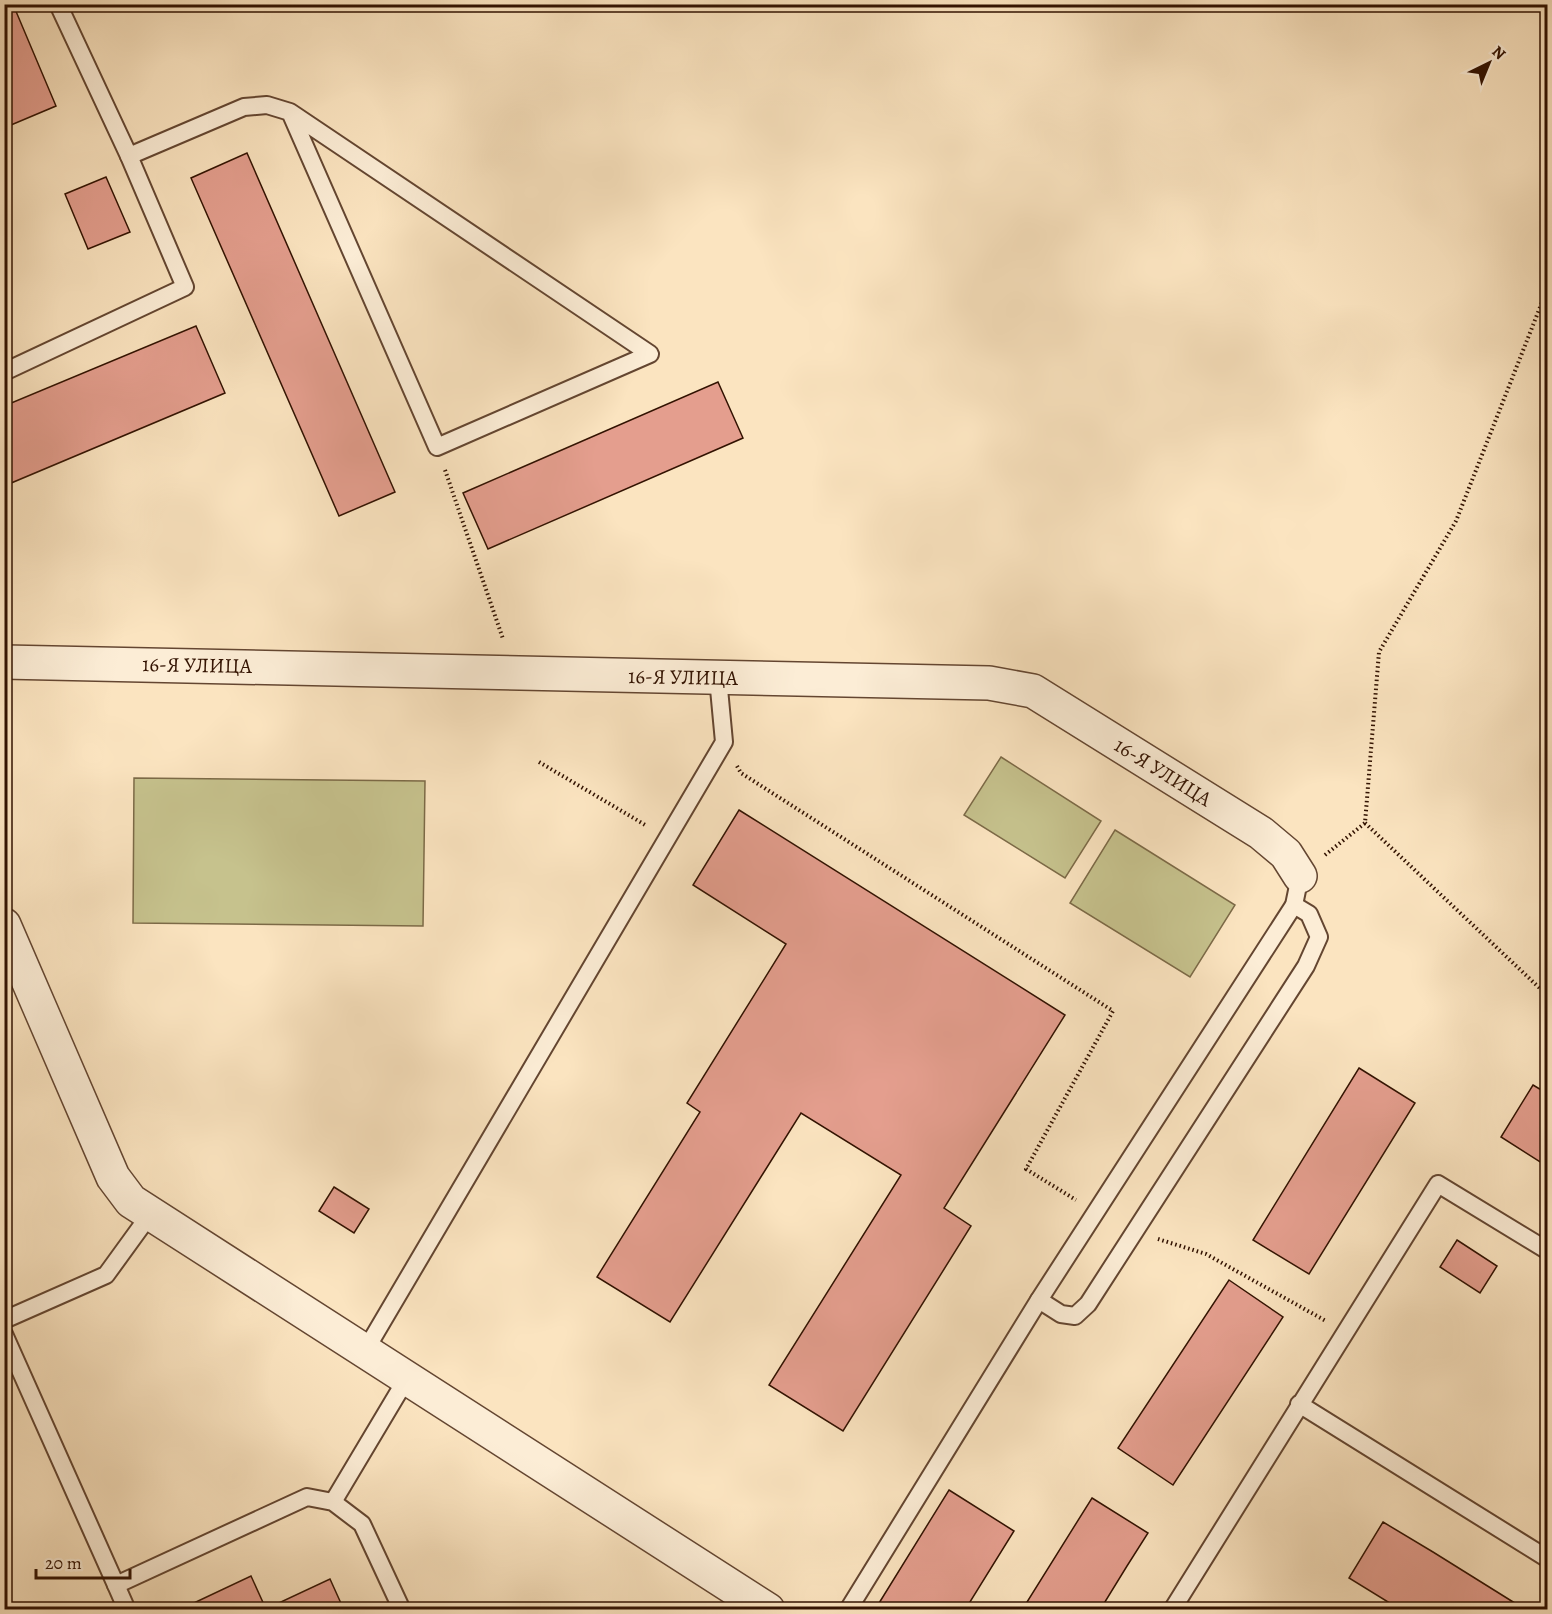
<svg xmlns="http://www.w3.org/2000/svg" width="1552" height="1614" font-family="Alegreya,serif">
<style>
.green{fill:#c6c28d;stroke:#7c6a47;stroke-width:1.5}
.building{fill:#e49e8e;stroke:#321201;stroke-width:1.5}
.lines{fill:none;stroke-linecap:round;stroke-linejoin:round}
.service-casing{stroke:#644631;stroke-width:20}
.minor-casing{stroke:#644631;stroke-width:36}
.path{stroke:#321201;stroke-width:4;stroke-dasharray:1.5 3;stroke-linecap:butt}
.service{stroke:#fcedd6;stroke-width:16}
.minor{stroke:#fcedd6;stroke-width:33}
.labels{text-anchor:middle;stroke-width:5;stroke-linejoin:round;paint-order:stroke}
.street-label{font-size:21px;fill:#321201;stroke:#fcedd6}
</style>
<rect width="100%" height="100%" fill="#fbe4c0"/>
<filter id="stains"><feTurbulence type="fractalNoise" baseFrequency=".00333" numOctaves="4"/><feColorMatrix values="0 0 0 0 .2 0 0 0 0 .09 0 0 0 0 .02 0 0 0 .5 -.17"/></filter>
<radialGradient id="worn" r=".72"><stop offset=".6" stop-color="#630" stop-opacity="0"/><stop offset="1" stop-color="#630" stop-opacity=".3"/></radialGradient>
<g class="green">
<path d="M1001,757L1101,821L1065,878L964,815Z"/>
<path d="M134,778L425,781L423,926L133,923Z"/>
<path d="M1115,830L1235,905L1190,977L1070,903Z"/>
</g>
<g class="building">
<path d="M15,9L56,106L11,125L4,110V13Z"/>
<path d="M247,153L395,492L339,516L191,178Z"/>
<path d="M106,177L130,232L88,249L65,194Z"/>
<path d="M196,326L225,393L4,486V406Z"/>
<path d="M718,382L743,438L488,549L463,493Z"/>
<path d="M739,810L1065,1015L944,1208L971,1226L843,1431L769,1385L901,1175L801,1113L670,1322L597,1277L700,1112L687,1103L786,944L693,885Z"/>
<path d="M1359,1068L1415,1103L1309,1274L1253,1240Z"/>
<path d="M1533,1085L1548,1094V1167L1501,1137Z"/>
<path d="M334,1187L369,1209L354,1233L319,1211Z"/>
<path d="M1457,1240L1497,1266L1480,1293L1440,1267Z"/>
<path d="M1229,1280L1283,1317L1173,1485L1118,1448Z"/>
<path d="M949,1490L1014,1531L965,1610H878L876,1608Z"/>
<path d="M1092,1498L1148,1533L1127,1566L1100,1610H1022Z"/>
<path d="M1383,1522L1433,1552L1526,1610H1401L1349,1578Z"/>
<path d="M251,1576L266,1609L330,1579L344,1610H179Z"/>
</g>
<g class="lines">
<defs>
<g id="service">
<path d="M58,4L129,156"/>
<path d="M4,372L185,287L129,156L244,107L267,105L290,112L650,354L437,447L290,112"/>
<path d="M1039,1300L1061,1314L1075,1316L1088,1304L1306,966L1319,937L1309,914L1294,905"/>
<path d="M4,1320L106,1275L151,1213"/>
<path d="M4,1334L116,1585"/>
<path d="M365,1351L724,742L718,678"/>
<path d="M1299,1404L1548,1559"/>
<path d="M333,1502L407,1378"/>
<path d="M127,1610L116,1585L307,1497L333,1502L362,1524L402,1610"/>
<path d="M848,1610L1039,1300L1294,905L1300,876"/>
<path d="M1172,1610L1438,1184L1548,1251"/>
</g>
<g id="minor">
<path d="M4,662L989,683L1033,691L1261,833L1286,854L1300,876"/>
<path d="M4,925L113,1177L131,1201L768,1610"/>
</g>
</defs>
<use href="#service" class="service-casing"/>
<use href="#minor" class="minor-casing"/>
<g class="path">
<path d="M445,470L503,639"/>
<path d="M539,762L647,826"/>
<path d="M737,766L741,773L1113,1011L1026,1169L1076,1200"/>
<path d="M1365,823L1548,996"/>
<path d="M1325,855L1365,823L1379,652L1456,521L1548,287"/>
<path d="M1158,1239L1206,1254L1326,1321"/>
</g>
<use href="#service" class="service"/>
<use href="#minor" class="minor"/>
</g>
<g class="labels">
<g class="street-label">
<text transform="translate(197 665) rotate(1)" y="7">16-Я УЛИЦА</text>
<text transform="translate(683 677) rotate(1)" y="7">16-Я УЛИЦА</text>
<text transform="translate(1163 772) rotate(32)" y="7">16-Я УЛИЦА</text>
</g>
</g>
<rect width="1552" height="1614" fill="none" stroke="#fbe4c0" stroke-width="24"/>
<rect x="6" y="6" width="1540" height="1602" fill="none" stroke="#321201" stroke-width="3"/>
<rect x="12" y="12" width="1528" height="1590" fill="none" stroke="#321201" stroke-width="1.5"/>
<g transform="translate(1489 63) rotate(43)" stroke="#fcedd6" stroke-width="4.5" paint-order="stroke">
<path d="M0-4.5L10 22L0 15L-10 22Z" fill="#321201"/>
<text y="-9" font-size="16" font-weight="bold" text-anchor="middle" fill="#321201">N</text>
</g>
<path d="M36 1569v9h94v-9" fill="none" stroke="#321201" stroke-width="3"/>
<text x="45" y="1569" font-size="18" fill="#321201" stroke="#fcedd6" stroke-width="4.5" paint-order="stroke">20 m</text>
<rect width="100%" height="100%" filter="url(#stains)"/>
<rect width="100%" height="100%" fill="url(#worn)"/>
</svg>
